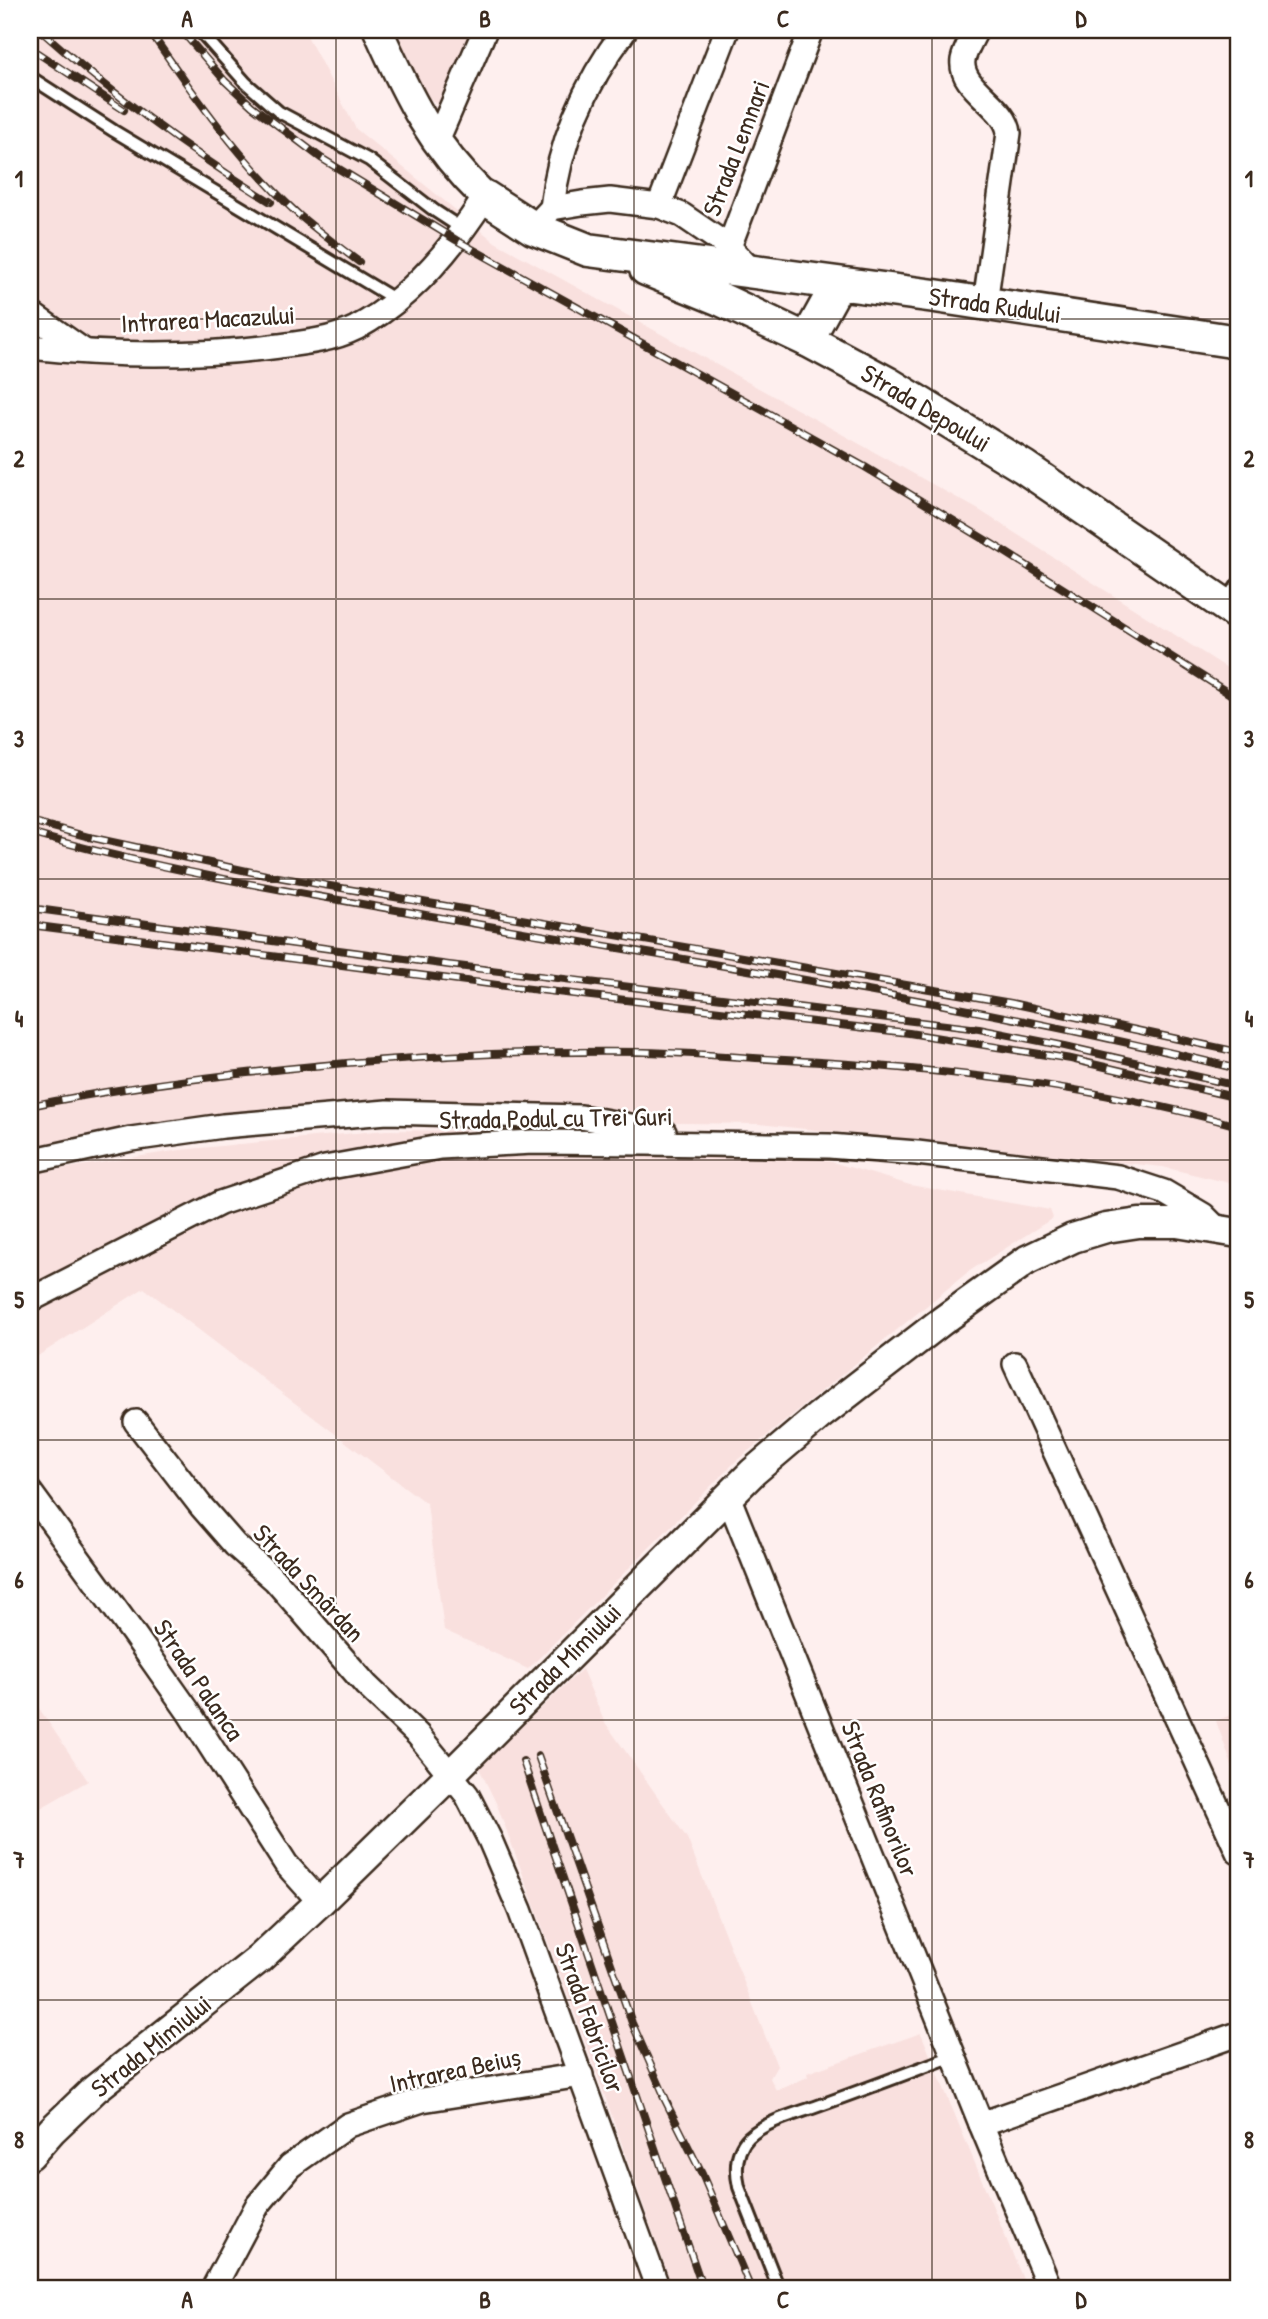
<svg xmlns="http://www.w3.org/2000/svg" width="1268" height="2319" font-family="'Patrick Hand',sans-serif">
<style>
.built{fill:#f9e0de}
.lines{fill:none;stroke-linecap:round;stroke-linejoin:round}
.service-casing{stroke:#3b2a1e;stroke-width:16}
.minor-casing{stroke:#3b2a1e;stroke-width:28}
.tertiary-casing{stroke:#3b2a1e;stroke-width:33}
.secondary-casing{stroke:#3b2a1e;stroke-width:37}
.service{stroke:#fff;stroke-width:10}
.minor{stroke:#fff;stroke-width:23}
.tertiary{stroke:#fff;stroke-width:28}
.secondary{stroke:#fff;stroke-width:32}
.rail-casing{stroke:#3b2a1e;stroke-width:8}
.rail{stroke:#fff;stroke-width:5;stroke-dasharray:16;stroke-linecap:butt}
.grid{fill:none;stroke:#3b2a1e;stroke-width:2;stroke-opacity:0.55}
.labels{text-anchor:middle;stroke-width:5;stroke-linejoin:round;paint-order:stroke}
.street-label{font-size:26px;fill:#3b2a1e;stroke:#fff}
.neatline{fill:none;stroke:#3b2a1e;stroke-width:2.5}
.grid-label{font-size:23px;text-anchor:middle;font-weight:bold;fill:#3b2a1e}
</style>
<rect width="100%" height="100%" fill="#feefee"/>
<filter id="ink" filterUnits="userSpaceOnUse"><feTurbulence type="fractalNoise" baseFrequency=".0143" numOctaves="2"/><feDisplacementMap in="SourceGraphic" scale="14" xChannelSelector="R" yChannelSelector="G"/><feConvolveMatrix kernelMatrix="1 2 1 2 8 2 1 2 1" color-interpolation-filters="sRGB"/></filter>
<g filter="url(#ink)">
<g class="built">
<path d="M30,30H304L356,129L495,242L979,510L1238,675V1185L1163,1167L759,1124L384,1119L131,1139L30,1161Z"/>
<path d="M396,30H477L440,108L426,95L401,53L396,42Z"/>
<path d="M386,1130L740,1135L910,1185L1050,1210L1053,1218L968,1272L736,1461L528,1669L444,1630L427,1504L144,1288L30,1361V1174L180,1150Z"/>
<path d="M582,1669L604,1721L687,1838L777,2066L770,2078L776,2090L808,2077L807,2073L921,2033L1027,2289H673L596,2071L497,1805L479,1768Z"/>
<path d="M30,1695L88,1781L30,1814Z"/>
<path d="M1238,1712V1782L1216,1721Z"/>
</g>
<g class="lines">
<defs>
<g id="service">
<path d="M199,30L246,83L279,112L369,160L435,211L464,230"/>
<path d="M30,77L114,131L396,300"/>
<path d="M1226,602L1238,584"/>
<path d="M779,2289L739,2187C735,2169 735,2151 749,2137C766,2121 796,2114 818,2106C863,2090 908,2073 953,2056"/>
</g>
<g id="minor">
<path d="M976,30C972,39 965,50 963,60C959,89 1007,106 1009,133L985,303"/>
<path d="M436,143L485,30"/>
<path d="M659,206L727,30"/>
<path d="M552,208C559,143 586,82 625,30"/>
<path d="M533,228L552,208L582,203L610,200L659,206L682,215L729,247L751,270"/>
<path d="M729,247L811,30"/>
<path d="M30,313L84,351"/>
<path d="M30,347C112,356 197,357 279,346C304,343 332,340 356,328C409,300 453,247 485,197"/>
<path d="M30,1161L131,1139L223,1126L387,1112L581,1117L664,1132"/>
<path d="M30,1300L220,1203L325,1168L440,1147L533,1142L646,1143L829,1146L917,1153L1118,1177L1164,1192L1203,1215L1218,1230"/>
<path d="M1015,1364L1238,1852"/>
<path d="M136,1422L201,1506L235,1545L275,1580L366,1685L418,1735L467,1795L490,1840L520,1910L658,2289"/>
<path d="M30,1492L133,1633L188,1711L286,1864L320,1902"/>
<path d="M728,1496L981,2124L1050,2289"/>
<path d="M981,2124L1238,2034"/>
<path d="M213,2289L257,2206L290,2166L348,2125L422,2100L581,2075"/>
</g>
<g id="tertiary">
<path d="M378,30C408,97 431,145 485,197"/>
<path d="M30,2155L52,2130L95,2089L259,1959L320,1902L451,1774L753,1472L819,1416L942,1321L1027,1260L1073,1238L1106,1228L1139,1223H1177L1238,1233"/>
</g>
<g id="secondary">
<path d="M485,197L533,228L588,250L935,296L1238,342"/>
<path d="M646,269L720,299L807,340L887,383L1024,467L1238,614"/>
<path d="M807,340L838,284"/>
</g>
</defs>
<use href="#service" class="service-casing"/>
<use href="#minor" class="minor-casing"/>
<use href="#tertiary" class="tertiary-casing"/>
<use href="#secondary" class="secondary-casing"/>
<use href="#service" class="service"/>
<use href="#minor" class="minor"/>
<use href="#tertiary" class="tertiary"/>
<use href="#secondary" class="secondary"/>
<defs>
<g id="rail">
<path d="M40,30C112,94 189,151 271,202"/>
<path d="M149,30C193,94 241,162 299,215C318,231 339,247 359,262"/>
<path d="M181,30L225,81L252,106L321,158L456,240L865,467L1002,550L1238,699"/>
<path d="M30,48L124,110"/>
<path d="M30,821L89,837L266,875L1011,1003L1238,1052"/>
<path d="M30,833C169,873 312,895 454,920C716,966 980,1004 1238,1069"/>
<path d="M30,908L449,965L979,1029L1065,1046L1238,1086"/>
<path d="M30,925L505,986L909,1033L1071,1059L1238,1098"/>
<path d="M30,1106C102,1091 174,1081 247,1073C379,1058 512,1050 644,1052C691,1053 738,1057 785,1060C936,1068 1093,1085 1238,1126"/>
<path d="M538,1756L632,2023L668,2104"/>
<path d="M523,1761L703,2289"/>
<path d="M663,2096L702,2174L751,2289"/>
</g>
</defs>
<use href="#rail" class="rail-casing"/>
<use href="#rail" class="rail"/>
</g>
</g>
<path class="grid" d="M336,30V2289M634,30V2289M932,30V2289M30,319H1238M30,599H1238M30,879H1238M30,1160H1238M30,1440H1238M30,1720H1238M30,2000H1238"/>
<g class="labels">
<g class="street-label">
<text transform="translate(736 148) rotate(-69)" y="9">Strada Lemnari</text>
<text transform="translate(995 305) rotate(8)" y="9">Strada Rudului</text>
<text transform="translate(208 319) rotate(-3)" y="9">Intrarea Macazului</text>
<text transform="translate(926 408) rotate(31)" y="9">Strada Depoului</text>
<text transform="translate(556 1118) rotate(-1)" y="9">Strada Podul cu Trei Guri</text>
<text transform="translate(309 1583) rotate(47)" y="9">Strada Smârdan</text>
<text transform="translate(565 1659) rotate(-45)" y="9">Strada Mimiului</text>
<text transform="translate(199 1680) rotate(56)" y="9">Strada Palanca</text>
<text transform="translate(880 1799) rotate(68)" y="9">Strada Rafinorilor</text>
<text transform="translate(590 2018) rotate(70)" y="9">Strada Fabricilor</text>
<text transform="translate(151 2046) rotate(-39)" y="9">Strada Mimiului</text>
<text transform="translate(455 2070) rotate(-12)" y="9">Intrarea Beiuș</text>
</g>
</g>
<rect width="1268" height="2319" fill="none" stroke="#fff" stroke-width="77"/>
<rect x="38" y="38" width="1192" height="2242" class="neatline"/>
<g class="grid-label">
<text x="187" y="27">A</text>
<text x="485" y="27">B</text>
<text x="783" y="27">C</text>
<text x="1081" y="27">D</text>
<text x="19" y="187">1</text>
<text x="1249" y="187">1</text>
<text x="19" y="467">2</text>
<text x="1249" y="467">2</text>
<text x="19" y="747">3</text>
<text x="1249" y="747">3</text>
<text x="19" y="1027">4</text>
<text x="1249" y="1027">4</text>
<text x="19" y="1308">5</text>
<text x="1249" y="1308">5</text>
<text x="19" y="1588">6</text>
<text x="1249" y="1588">6</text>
<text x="19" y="1868">7</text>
<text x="1249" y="1868">7</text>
<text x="19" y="2148">8</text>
<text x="1249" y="2148">8</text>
<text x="187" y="2308">A</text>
<text x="485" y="2308">B</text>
<text x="783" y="2308">C</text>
<text x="1081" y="2308">D</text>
</g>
</svg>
